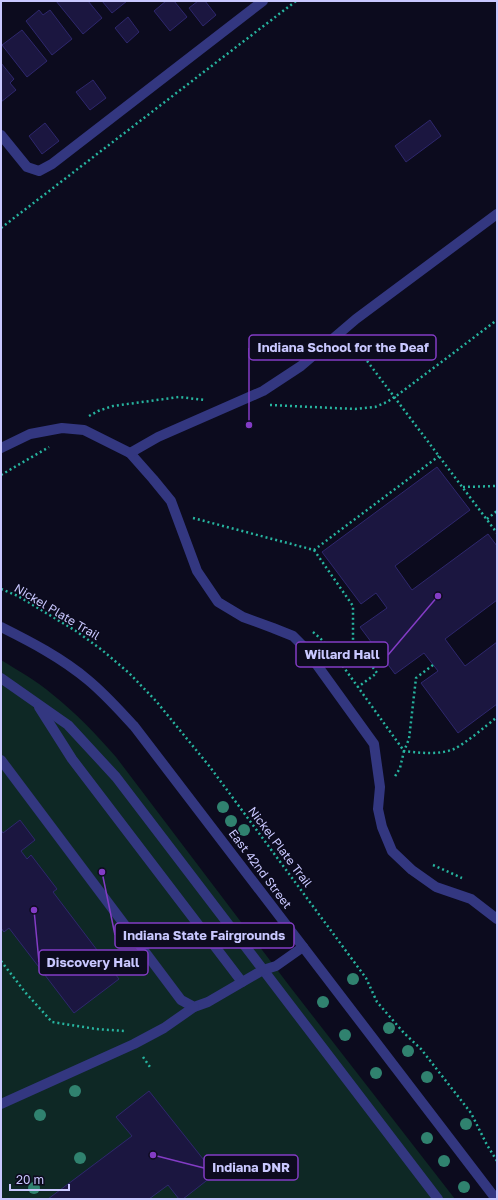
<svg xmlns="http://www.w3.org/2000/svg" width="498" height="1200" font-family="'Golos Text',sans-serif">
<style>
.green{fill:#0e2825}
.building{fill:#1b1640;stroke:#2e276d}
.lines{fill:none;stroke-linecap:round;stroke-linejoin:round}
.path{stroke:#27b49f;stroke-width:2.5;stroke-dasharray:2 3;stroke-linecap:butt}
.service{stroke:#333780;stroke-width:10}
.tertiary{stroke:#333780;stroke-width:10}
.tree{fill:#30826f}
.labels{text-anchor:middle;stroke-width:3;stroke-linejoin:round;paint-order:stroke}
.street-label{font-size:12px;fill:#c9c8ff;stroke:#0c0b1e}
.leader{fill:none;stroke:#833cc5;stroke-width:1.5}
.callout-dot{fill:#833cc5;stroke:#0c0b1e;stroke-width:1.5}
.callout{fill:#0c0b1e;stroke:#833cc5;stroke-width:1.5}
.callout-label{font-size:13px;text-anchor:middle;font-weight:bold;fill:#c9c8ff}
</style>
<rect width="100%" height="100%" fill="#0c0b1e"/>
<path class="green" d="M1,660C19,671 37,681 52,694C76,713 96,734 116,757L291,988L455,1199H1Z"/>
<g class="building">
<path d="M56,1H88L102,18L83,34Z"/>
<path d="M102,1H127L112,13Z"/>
<path d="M166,1H174L187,17L170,31L154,11Z"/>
<path d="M198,1H205L216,15L203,26L189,8Z"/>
<path d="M39,10L43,15L50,10L72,39L52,55L26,21Z"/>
<path d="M128,17L139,32L127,43L115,28Z"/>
<path d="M22,30L47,61L27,77L2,45Z"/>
<path d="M1,63L14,79L10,83L16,90L1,102Z"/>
<path d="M93,80L106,98L90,110L76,92Z"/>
<path d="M430,120L441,136L406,162L395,146Z"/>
<path d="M45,123L59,141L42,154L29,136Z"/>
<path d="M437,467L470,510L395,566L412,590L488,534L497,546V600L445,639L465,666L497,642V704L458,733L421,683L438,671L424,653L395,674L360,627L387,608L376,593L361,604L322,552Z"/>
<path d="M20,820L35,840L21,851L27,859L31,855L57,889L53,892L119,979L74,1013L9,928L4,932L1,928V830L3,833Z"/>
<path d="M149,1091L215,1174L183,1199H179L168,1185L149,1199H48L132,1136L116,1117Z"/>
</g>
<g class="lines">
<g class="path">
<path d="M1,228L296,1"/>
<path d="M352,341L497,533"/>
<path d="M270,405L355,409L375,407L387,402L399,394L497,320"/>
<path d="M89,416L98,411L113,406L179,397L205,400"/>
<path d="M1,475L49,447"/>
<path d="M463,487L497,486"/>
<path d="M193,518L314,550L439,456"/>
<path d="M487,519L497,511"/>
<path d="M314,550L353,606V642L360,650"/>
<path d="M1,589L18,596L76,631L102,650L129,673L156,701L210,767L366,978L377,1002L404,1033L421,1049L471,1113L487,1145L497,1161"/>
<path d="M313,632L321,639L332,651L404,751L400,768L394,778"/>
<path d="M368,660L378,652"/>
<path d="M341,664L360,650L377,673L358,687"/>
<path d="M433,665L416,678L409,739L404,751C421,753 439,755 454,749C466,743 486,726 497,717"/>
<path d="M433,865L462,878"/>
<path d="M1,961L25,992L52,1022L96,1029L125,1031"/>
<path d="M143,1057L150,1067"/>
</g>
<g class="service">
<path d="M1,135L27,167L39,171L52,164L263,1"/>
<path d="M1,448L30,434L62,428L84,430L130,453L153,479L171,501L197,571L218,602L243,617L273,628L293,636L304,647L374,744L380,787L378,809L382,827L392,851L412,870L436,887L471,899L497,919"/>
<path d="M130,453L158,437L263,391L301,366L356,319L497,214"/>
<path d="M1,678L68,725L116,777L438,1199"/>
<path d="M39,707L72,759L242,982"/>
<path d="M1,760L181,1000L194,1007L208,1002L263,970L276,966L303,947"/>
<path d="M1,1104L134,1044L164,1028L194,1007"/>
</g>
<path class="tertiary" d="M1,627C31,642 62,658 88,680C105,694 119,710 134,726L496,1199"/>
</g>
<g class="tree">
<circle cx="223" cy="807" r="6"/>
<circle cx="231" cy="821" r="6"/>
<circle cx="244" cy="830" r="6"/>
<circle cx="353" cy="979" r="6"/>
<circle cx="323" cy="1002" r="6"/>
<circle cx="389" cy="1028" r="6"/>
<circle cx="345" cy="1035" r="6"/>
<circle cx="408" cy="1051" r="6"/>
<circle cx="376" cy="1073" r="6"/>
<circle cx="427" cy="1077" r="6"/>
<circle cx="75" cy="1091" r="6"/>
<circle cx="40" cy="1115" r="6"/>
<circle cx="466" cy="1124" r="6"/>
<circle cx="427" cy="1138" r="6"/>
<circle cx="80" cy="1158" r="6"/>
<circle cx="444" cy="1161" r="6"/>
<circle cx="464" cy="1187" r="6"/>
<circle cx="34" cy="1188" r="6"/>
</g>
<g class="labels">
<g class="street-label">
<text transform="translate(57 612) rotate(31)" y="4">Nickel Plate Trail</text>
<text transform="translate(280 847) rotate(53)" y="4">Nickel Plate Trail</text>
<text transform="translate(260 869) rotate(53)" y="4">East 42nd Street</text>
</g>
</g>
<path class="leader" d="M249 425L249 348M438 596L388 655M102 872L115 935M34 910L39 962M153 1155L204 1168"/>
<g class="callout-dot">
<circle cx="249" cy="425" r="4"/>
<circle cx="438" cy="596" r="4"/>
<circle cx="102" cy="872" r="4"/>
<circle cx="34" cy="910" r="4"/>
<circle cx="153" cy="1155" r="4"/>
</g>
<g class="callout">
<rect x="249" y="335" width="187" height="25" rx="4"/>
<rect x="296" y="642" width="92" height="25" rx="4"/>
<rect x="115" y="923" width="179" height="25" rx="4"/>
<rect x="39" y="950" width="109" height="25" rx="4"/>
<rect x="204" y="1155" width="94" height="25" rx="4"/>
</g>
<g class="callout-label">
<text x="343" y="352">Indiana School for the Deaf</text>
<text x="342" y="659">Willard Hall</text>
<text x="204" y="940">Indiana State Fairgrounds</text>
<text x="93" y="967">Discovery Hall</text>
<text x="251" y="1172">Indiana DNR</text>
</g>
<rect width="498" height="1200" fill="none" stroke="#c9c8ff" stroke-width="4"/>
<path d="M10 1184v6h59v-6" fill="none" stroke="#c9c8ff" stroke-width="2"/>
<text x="16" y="1184" font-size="12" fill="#c9c8ff" stroke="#0c0b1e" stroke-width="3" paint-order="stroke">20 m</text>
</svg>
